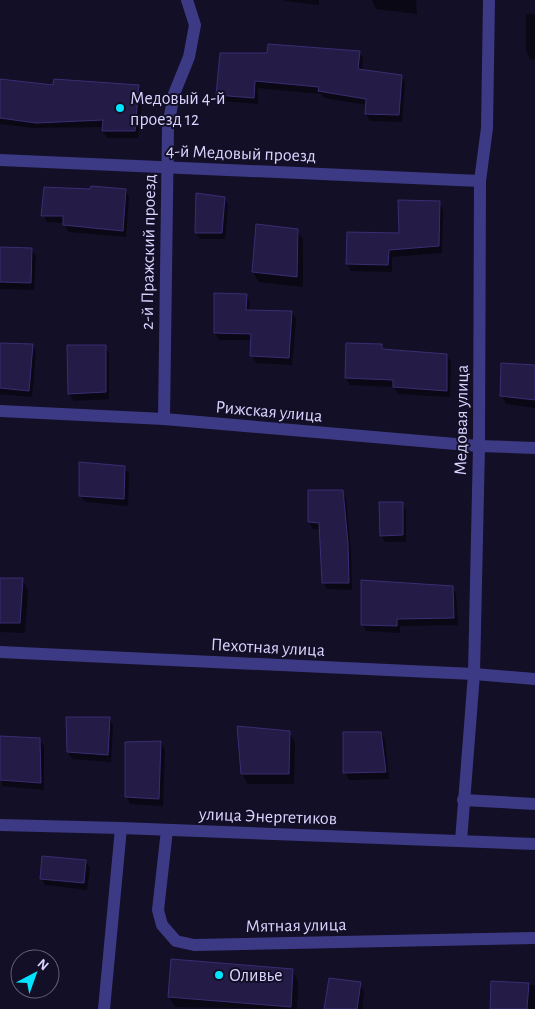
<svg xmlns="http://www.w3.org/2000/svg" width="535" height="1009" font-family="'Alegreya Sans',sans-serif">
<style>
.shadow{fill:#0007}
.building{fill:#241b47;stroke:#3b2d73}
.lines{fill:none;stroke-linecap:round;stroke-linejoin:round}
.minor{stroke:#3d3a85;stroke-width:12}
.poi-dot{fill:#00e5ff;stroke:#130f26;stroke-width:2}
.labels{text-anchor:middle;stroke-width:4;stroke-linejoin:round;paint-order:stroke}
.poi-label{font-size:18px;fill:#d9d4ff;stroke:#130f26;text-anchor:start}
.street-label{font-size:18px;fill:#d9d4ff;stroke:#130f26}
</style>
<rect width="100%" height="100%" fill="#130f26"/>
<g class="shadow">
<path d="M283,0H319V5L284,1Z"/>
<path d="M372,0H416L417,14L376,9Z"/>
<path d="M526,14H535V59L531,60L526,51Z"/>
<path d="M359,52L363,59L362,71L401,76L405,83L402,122L370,121L366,114L367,105L324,98L321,94L258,88V104L222,101L218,94L221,54Z"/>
<path d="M0,80L55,86H138L143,93L138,138H107L103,131V127L33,128L0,124Z"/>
<path d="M125,190L129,197L126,237L68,232L64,223L47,222L43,215Z"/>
<path d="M224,198L228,205L225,239H200L196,232Z"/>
<path d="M439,202L443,209L442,253L392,257V272L351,271L347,264L348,233L400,235Z"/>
<path d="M297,230L303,240V287L259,282L253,272Z"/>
<path d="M0,248L31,249L36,256L34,290L0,289Z"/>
<path d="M215,295H246L250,302L249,311L292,312L296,319L292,365L256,363L252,356V340H219L215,333Z"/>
<path d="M0,345H32L36,352L32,397L0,394Z"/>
<path d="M381,345L384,350L447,355L451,362L450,397L398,394L394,387L350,385L346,378Z"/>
<path d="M105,347L109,354V399L74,401L69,394Z"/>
<path d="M535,366V408L506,404L502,396Z"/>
<path d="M124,467L129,474L128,506L85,502L80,495Z"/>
<path d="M342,492L346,499L351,551L352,590L327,589L323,582L321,529H313L309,522Z"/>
<path d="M402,503L406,510V542H385L381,535Z"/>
<path d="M0,579L22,580L28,590L25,633L0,632Z"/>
<path d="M452,587L456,594L458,625L400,626V633L366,631L362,624Z"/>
<path d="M109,718L113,725L111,762L72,759L68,752Z"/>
<path d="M238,728L289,732L295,743L294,784H248L242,774Z"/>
<path d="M344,733H381L385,740L389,779L349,780L345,773Z"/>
<path d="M0,737L39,739L44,746V790L2,786Z"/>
<path d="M161,742L165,750L163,806L130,804L126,796Z"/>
<path d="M85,861L90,868L87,890L45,885L41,878Z"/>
<path d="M293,971L298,981L297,1009L175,1007L169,997Z"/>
<path d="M492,982L535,985V1009H492Z"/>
<path d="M360,984L364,991L362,1009H326Z"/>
</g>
<g class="building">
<path d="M268,44L360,51L358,69L402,75L399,115L365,114L366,99L318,91L319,87L255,81L254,98L216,95L220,53H267Z"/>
<path d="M0,79L53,85L54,79L139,85L135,131H102L103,120L36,123L0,118Z"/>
<path d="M91,186L126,189L123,231L63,225V216H41L44,187L90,189Z"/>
<path d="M196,193L225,197L222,233H195Z"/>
<path d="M398,200L440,201L439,246L389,250L388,265L346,264L347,232L399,233Z"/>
<path d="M256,224L298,229L297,277L252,272Z"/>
<path d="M0,247L32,248L31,283L0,282Z"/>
<path d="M214,293L247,294L246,310L292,311L289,358L250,356L251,334L214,333Z"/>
<path d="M0,343L33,344L29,391L0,388Z"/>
<path d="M346,343L382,344V349L447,354V391L393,387V380L345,378Z"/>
<path d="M67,345H106V392L68,394Z"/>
<path d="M501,363L535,365V400L500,396Z"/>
<path d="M79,462L125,466L124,499L79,496Z"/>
<path d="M308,490H343L348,543L349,583H322L319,523L308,522Z"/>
<path d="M379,502H403V535L380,536Z"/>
<path d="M0,578H23L20,623H0Z"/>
<path d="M361,580L453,586L454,618L397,619V626L361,625Z"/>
<path d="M66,717H110L108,755L67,752Z"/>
<path d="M237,726L290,731L289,774H241Z"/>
<path d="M343,732H381L386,772L343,773Z"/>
<path d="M0,736L40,738L41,783L0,780Z"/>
<path d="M161,741L159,799L125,797V742Z"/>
<path d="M42,856L86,860L84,883L40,879Z"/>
<path d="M171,959L293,969L291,1007L168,997Z"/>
<path d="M329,978L361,982L357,1009H324Z"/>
<path d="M491,981L529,983L527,1009H490Z"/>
</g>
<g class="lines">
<g class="minor">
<path d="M0,160L480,181"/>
<path d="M0,411L164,419L479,446L535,448"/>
<path d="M164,419L168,126L174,94L189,57L195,25L187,0"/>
<path d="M0,652L474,674L535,679"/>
<path d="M463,800L535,804"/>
<path d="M0,825L121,828L535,844"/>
<path d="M167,830L158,910L162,925L176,941L194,945L535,938"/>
<path d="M461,841L474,674L479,446L480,181L487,128L489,0"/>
<path d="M104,1009L121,828"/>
</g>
</g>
<g class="poi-dot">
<circle cx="120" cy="108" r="5"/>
<circle cx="219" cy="975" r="5"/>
</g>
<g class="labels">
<g class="poi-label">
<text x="130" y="104">Медовый 4-й<tspan x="130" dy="21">проезд 12</tspan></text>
<text x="229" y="981">Оливье</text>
</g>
<g class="street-label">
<text transform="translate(241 153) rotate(2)" y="6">4-й Медовый проезд</text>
<text transform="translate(148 252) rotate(-89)" y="6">2-й Пражский проезд</text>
<text transform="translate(269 411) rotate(5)" y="6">Рижская улица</text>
<text transform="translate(461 420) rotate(-89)" y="6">Медовая улица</text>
<text transform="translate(268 647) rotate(3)" y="6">Пехотная улица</text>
<text transform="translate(268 816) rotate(2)" y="6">улица Энергетиков</text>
<text transform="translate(296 925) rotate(-1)" y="6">Мятная улица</text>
</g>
</g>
<g transform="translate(35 974) rotate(41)"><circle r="24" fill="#130f26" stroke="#625e7d"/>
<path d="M0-4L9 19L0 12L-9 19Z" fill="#00e5ff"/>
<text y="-8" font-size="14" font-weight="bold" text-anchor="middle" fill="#d9d4ff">N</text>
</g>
</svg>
